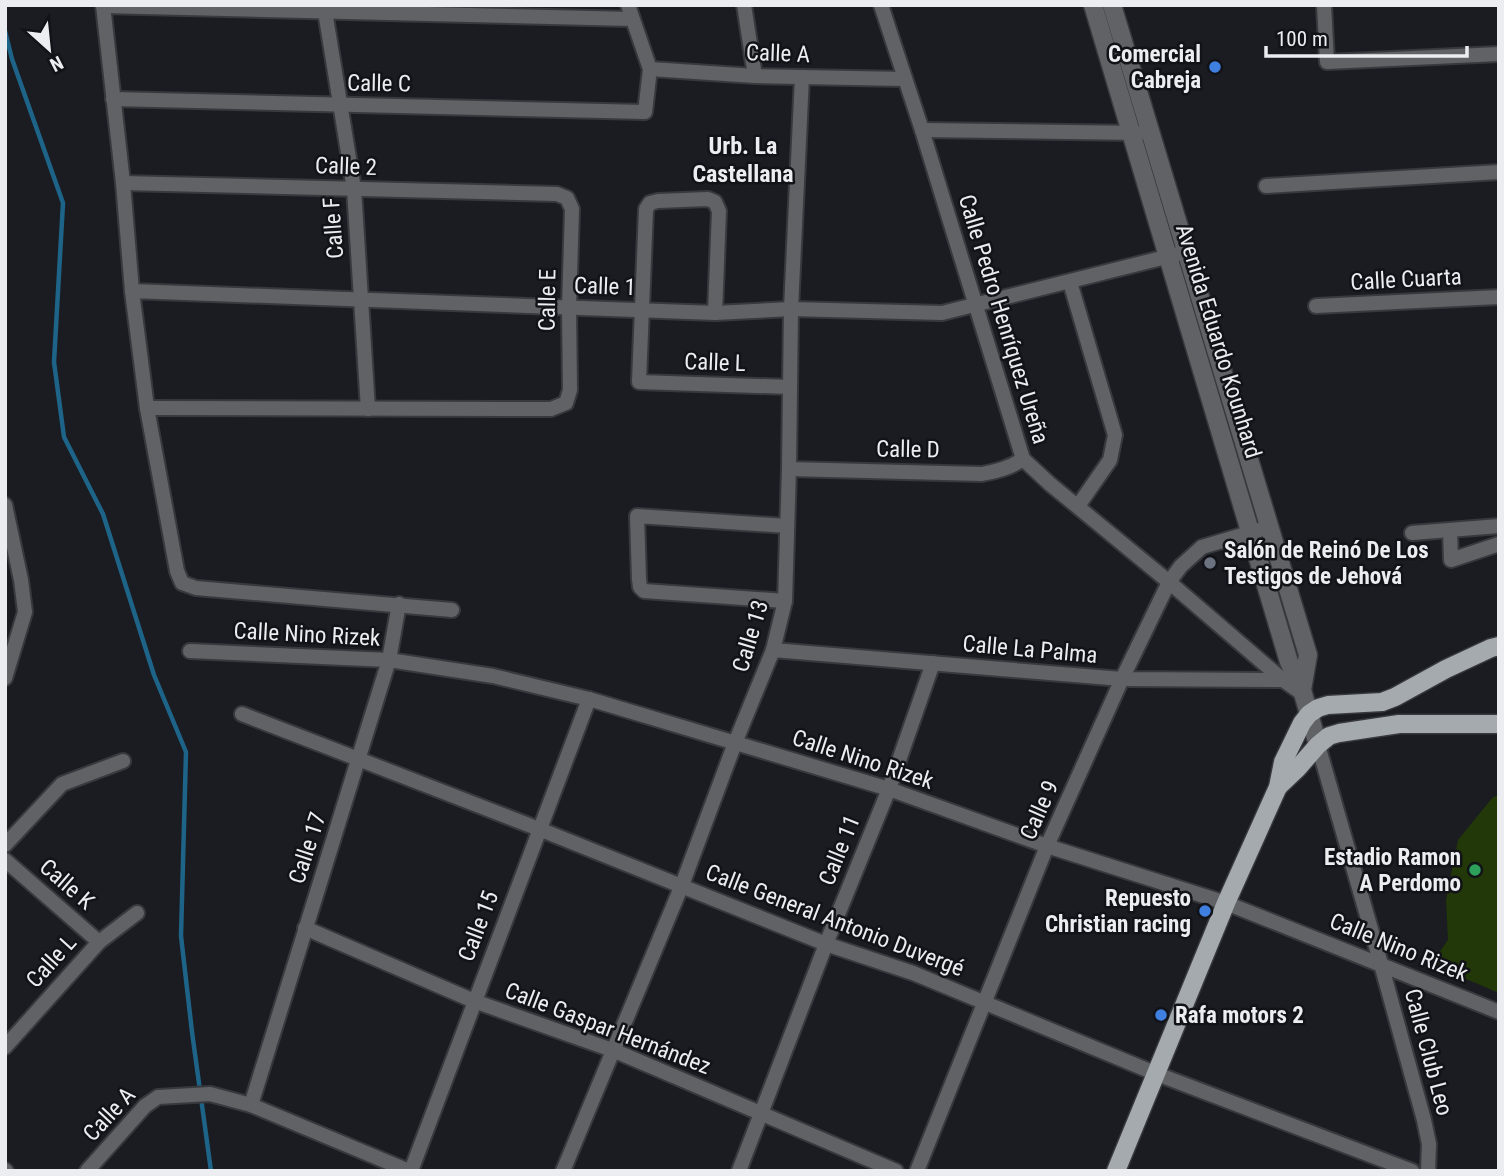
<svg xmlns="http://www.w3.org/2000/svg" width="1504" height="1176" font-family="'Roboto Condensed',sans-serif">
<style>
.green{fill:#233809}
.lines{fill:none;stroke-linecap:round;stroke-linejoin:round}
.stream{stroke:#1e6488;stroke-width:4.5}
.minor-casing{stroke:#37393e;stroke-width:18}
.tertiary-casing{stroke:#37393e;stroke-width:21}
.primary-casing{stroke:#37393e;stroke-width:21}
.minor{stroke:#606265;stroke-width:14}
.tertiary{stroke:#606265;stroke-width:18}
.primary{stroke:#a5aaaf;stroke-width:18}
.shop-dot{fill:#3f7fe0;stroke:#111318;stroke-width:2.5}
.worship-dot{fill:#6b7280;stroke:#111318;stroke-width:2.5}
.leisure-dot{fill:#2e9e5b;stroke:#111318;stroke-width:2.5}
.labels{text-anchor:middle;stroke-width:5;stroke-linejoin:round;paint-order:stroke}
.street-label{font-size:23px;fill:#ebedf0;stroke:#111318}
.poi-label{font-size:23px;font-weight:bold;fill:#ebedf0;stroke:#111318;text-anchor:end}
.neighbourhood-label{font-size:24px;font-weight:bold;fill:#ebedf0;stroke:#111318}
</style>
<rect width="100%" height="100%" fill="#1a1c21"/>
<path class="green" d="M1499,795V993L1431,964L1448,940L1446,900L1458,840L1493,797Z"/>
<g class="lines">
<path class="stream" d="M5,31L12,59L63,203L54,362L64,437L103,514L154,675L186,752L181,936L192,1032L211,1171"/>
<defs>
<g id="minor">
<path d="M103,5L123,183L132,291"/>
<path d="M324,5L354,189L368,409"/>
<path d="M744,5L755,76"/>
<path d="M881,5L922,130L1023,459L1050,484L1169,582L1283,680L1303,694"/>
<path d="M1324,5L1327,62L1499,54"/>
<path d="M103,6L632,19"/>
<path d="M650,69L755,76L904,79"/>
<path d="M113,99L645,112L650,69L628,5"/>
<path d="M922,130L1139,133"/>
<path d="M123,183L557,194L567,198L572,209L569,308L570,390L566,403L551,409L147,408"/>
<path d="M1266,186L1499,172"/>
<path d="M1070,282L1115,435L1110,460L1078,506"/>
<path d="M1316,306L1499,297"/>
<path d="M715,313L719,211L715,202L708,199L658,201L650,203L646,209L639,382L790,387"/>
<path d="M789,469L982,474C997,471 1010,468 1023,459"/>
<path d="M5,505L21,580L25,612L5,678"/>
<path d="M1450,530L1451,560L1499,544"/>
<path d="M1412,533L1499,526"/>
<path d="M785,601L644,591L640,587L639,579L637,516L787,526"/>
<path d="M452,610L196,588L182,583L177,571L147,408L132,291L715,313L791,309L942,313L1178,254"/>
<path d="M773,650L1122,679L1283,680"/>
<path d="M190,651L389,660L493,676L589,699L889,789L1047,846L1226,903L1499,1012"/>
<path d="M242,714L539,829L826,944L913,973L1157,1074L1412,1171"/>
<path d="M1318,745L1381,964L1424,1120L1429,1144L1428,1171"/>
<path d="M5,845L62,784L123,761"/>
<path d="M5,860L99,942"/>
<path d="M305,928L474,1001L615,1051L896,1171"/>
<path d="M5,1047L99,942L137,913"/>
<path d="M251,1105L389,660L399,604"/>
<path d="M5,1170L6,1171"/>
<path d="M87,1171L145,1106L158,1097L210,1094L251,1105L409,1171"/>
<path d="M411,1171L589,699"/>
<path d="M563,1171L682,885L735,743L773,650L785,601L789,469L791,309L802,77"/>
<path d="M739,1171L826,944L889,789L933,663"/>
<path d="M917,1171L1047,846L1122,679L1169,582L1181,566L1202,547L1269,527"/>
</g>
<g id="tertiary">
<path d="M1093,5L1289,662L1302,690L1318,745"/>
<path d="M1112,5L1308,655L1302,690"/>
</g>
<g id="primary">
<path d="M1278,787L1297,769L1318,745L1329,736L1339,733L1399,724H1499"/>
<path d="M1116,1171L1226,903L1278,787L1283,762L1302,723L1309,714L1318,708L1328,705L1382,702L1395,697L1446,669L1491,648L1499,646"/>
</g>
</defs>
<use href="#minor" class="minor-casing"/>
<use href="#tertiary" class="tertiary-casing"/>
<use href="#primary" class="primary-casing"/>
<use href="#minor" class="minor"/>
<use href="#tertiary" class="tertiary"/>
<use href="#primary" class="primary"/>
</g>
<g class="shop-dot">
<circle cx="1215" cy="67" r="7"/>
<circle cx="1205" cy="911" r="7"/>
<circle cx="1161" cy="1015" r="7"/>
</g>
<circle class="worship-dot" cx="1210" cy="563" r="7"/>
<circle class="leisure-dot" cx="1475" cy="870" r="7"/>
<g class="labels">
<g class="street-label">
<text transform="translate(778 53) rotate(2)" y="8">Calle A</text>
<text transform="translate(379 83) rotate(1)" y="8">Calle C</text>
<text transform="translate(346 166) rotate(2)" y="8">Calle 2</text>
<text transform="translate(333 228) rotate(-94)" y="8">Calle F</text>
<text transform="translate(1406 279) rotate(-3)" y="8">Calle Cuarta</text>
<text transform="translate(605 286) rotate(2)" y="8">Calle 1</text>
<text transform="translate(547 300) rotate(-89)" y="8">Calle E</text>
<text transform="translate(1004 319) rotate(73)" y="8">Calle Pedro Henríquez Ureña</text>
<text transform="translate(1219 341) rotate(73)" y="8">Avenida Eduardo Kounhard</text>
<text transform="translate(715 362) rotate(2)" y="8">Calle L</text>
<text transform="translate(908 449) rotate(1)" y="8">Calle D</text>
<text transform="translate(307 634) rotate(3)" y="8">Calle Nino Rizek</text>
<text transform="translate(750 636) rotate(-73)" y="8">Calle 13</text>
<text transform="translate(1030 649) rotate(5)" y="8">Calle La Palma</text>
<text transform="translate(863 759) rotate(18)" y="8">Calle Nino Rizek</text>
<text transform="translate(1039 810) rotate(-66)" y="8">Calle 9</text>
<text transform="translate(307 848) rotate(-72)" y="8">Calle 17</text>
<text transform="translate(839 850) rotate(-68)" y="8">Calle 11</text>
<text transform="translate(67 884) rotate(41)" y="8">Calle K</text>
<text transform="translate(835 920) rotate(21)" y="8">Calle General Antonio Duvergé</text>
<text transform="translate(478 926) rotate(-69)" y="8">Calle 15</text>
<text transform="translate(1399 947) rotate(22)" y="8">Calle Nino Rizek</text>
<text transform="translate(51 961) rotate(-48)" y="8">Calle L</text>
<text transform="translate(608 1028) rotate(21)" y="8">Calle Gaspar Hernández</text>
<text transform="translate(1429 1052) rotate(75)" y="8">Calle Club Leo</text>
<text transform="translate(109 1114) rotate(-47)" y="8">Calle A</text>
</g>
<g class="poi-label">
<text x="1201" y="62">Comercial<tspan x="1201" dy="26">Cabreja</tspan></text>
<text x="1224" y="558" text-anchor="start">Salón de Reinó De Los<tspan x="1224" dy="26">Testigos de Jehová</tspan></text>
<text x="1461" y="865">Estadio Ramon<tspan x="1461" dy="26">A Perdomo</tspan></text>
<text x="1191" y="906">Repuesto<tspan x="1191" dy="26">Christian racing</tspan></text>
<text x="1175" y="1023" text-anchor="start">Rafa motors 2</text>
</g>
<g class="neighbourhood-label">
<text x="743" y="154">Urb. La<tspan x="743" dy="28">Castellana</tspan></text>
</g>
</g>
<rect width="1504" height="1176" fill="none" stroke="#ebedf0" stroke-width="14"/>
<g transform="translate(49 49) rotate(153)" stroke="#111318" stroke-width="5" paint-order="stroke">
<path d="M0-5L12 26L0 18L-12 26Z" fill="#ebedf0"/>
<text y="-10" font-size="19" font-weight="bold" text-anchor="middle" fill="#ebedf0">N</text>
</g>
<path d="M1266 46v10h201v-10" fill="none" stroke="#ebedf0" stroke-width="3.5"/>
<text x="1276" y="46" font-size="21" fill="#ebedf0" stroke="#111318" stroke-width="5" paint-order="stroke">100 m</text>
</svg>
